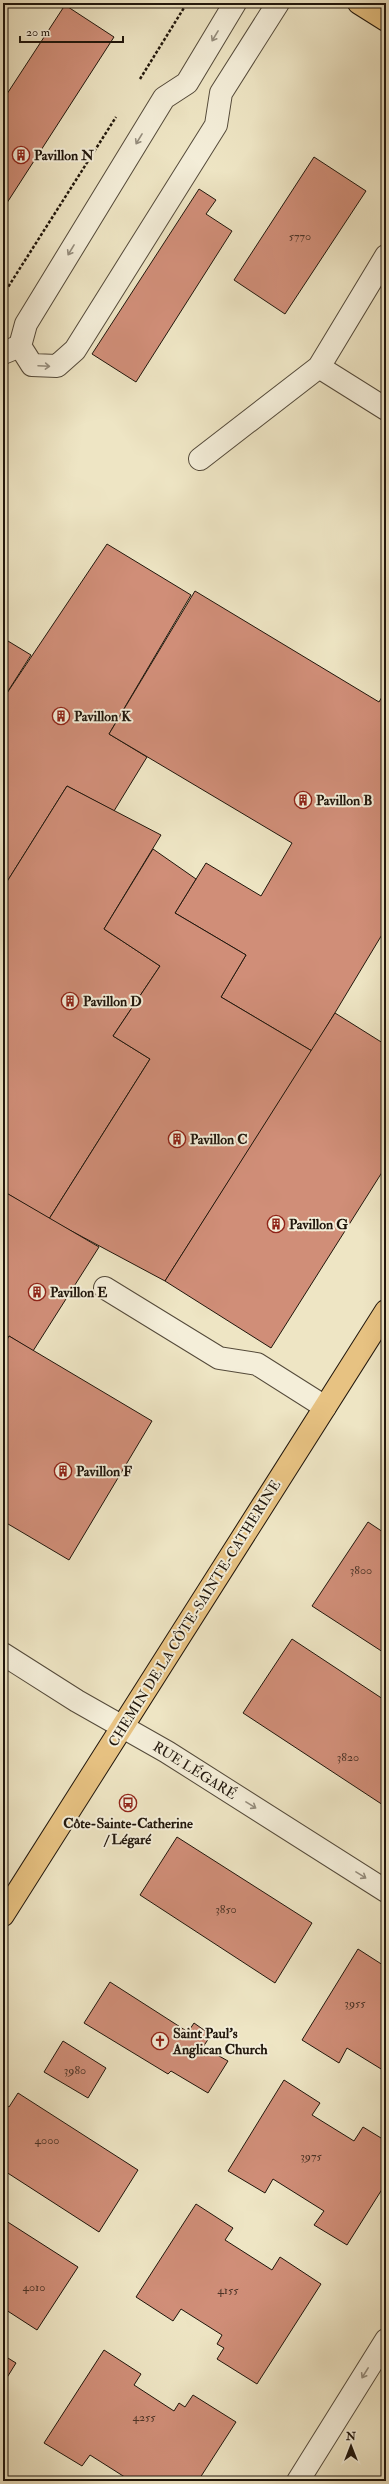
<svg xmlns="http://www.w3.org/2000/svg" width="389" height="2484" font-family="'IM FELL Double Pica',serif">
<style>
.building{fill:#d08e78;stroke:#20160c}
.lines{fill:none;stroke-linecap:round;stroke-linejoin:round}
.minor-casing{stroke:#544a3a;stroke-width:24}
.major-casing{stroke:#20160c;stroke-width:24}
.path{stroke:#20160c;stroke-width:2.5;stroke-dasharray:3 2;stroke-linecap:butt}
.minor{stroke:#f4eed9;stroke-width:22}
.major{stroke:#e7c282;stroke-width:22}
.oneway{stroke:#958d7d}
.labels{text-anchor:middle;stroke-width:4;stroke-linejoin:round;paint-order:stroke}
.number-label{font-size:12px;fill:#4c3427}
.poi-label{font-size:14px;font-weight:bold;fill:#20160c;stroke:#f4eed9;text-anchor:start}
.street-label{font-size:14px;fill:#20160c;stroke:#f4eed9}
</style>
<rect width="100%" height="100%" fill="#eee5c4"/>
<filter id="stains"><feTurbulence type="fractalNoise" baseFrequency=".005" numOctaves="4"/><feColorMatrix values="0 0 0 0 .2 0 0 0 0 .09 0 0 0 0 .02 0 0 0 .5 -.17"/></filter>
<radialGradient id="worn" r=".72"><stop offset=".6" stop-color="#630" stop-opacity="0"/><stop offset="1" stop-color="#630" stop-opacity=".3"/></radialGradient>
<g class="building">
<path d="M65,5L114,37L3,209V100Z"/>
<path d="M314,157L366,191L285,314L234,280Z"/>
<path d="M199,189L216,200L206,214L232,231L136,382L92,354Z"/>
<path d="M107,544L191,595L109,734L147,757L114,811L67,786L3,888V699Z"/>
<path d="M195,591L379,702L386,690V928L312,1051L221,997L246,955L175,913L206,863L261,896L292,843L109,734Z"/>
<path d="M3,638L31,655L3,699Z"/>
<path d="M67,786L161,835L104,929L160,966L113,1036L150,1059L49,1219L3,1191V888Z"/>
<path d="M153,849L196,879L175,913L246,955L221,997L312,1051L165,1281L49,1219L150,1059L113,1036L160,966L104,929Z"/>
<path d="M335,1013L386,1045V1166L271,1348L165,1281Z"/>
<path d="M3,1191L99,1247L33,1351L9,1336L3,1347Z"/>
<path d="M9,1336L152,1421L69,1560L3,1521V1347Z"/>
<path d="M368,1522L386,1534V1654L312,1606Z"/>
<path d="M292,1639L386,1701V1800L383,1805L243,1713Z"/>
<path d="M177,1837L312,1923L275,1983L140,1895Z"/>
<path d="M358,1949L386,1967V2072L347,2048L339,2063L302,2040Z"/>
<path d="M110,1982L188,2032L194,2023L211,2035L203,2047L228,2061L208,2093L171,2071L168,2074L84,2023Z"/>
<path d="M63,2041L106,2068L88,2098L44,2072Z"/>
<path d="M284,2080L320,2103L312,2115L354,2141L363,2127L386,2141V2183L347,2245L314,2225L324,2211L273,2179L265,2193L228,2171Z"/>
<path d="M18,2093L138,2170L99,2232L3,2170V2110L6,2105L9,2107Z"/>
<path d="M196,2204L233,2228L225,2240L272,2270L280,2257L321,2284L257,2384L217,2359L224,2348L217,2344L222,2335L181,2309L173,2321L136,2297Z"/>
<path d="M3,2219L78,2267L37,2330L3,2308Z"/>
<path d="M104,2350L141,2374L134,2385L174,2411L179,2403L185,2407L193,2395L236,2422L198,2481H131L90,2455L82,2466L44,2443Z"/>
<path d="M3,2355L16,2363L3,2384Z"/>
</g>
<g class="lines">
<defs>
<g id="minor">
<path d="M235,3L187,83L164,98L26,324L20,346L32,365L57,366L75,350L216,125L221,93L278,3"/>
<path d="M3,353L20,346"/>
<path d="M319,367L386,409"/>
<path d="M200,459L319,367L386,256"/>
<path d="M105,1288L219,1358L257,1364L325,1407"/>
<path d="M3,1654L77,1701L167,1752L386,1891"/>
<path d="M298,2481L386,2340"/>
</g>
<g id="major">
<path d="M359,3L386,20"/>
<path d="M3,1915L386,1311"/>
</g>
</defs>
<use href="#minor" class="minor-casing"/>
<use href="#major" class="major-casing"/>
<g class="path">
<path d="M140,79L187,3"/>
<path d="M3,295L116,117"/>
</g>
<use href="#minor" class="minor"/>
<use href="#major" class="major"/>
</g>
<defs><path id="oneway-shaft" d="M-6 0H5M1.5-3L5.5 0L1.5 3" fill="none" stroke-width="1.6" stroke-linecap="round" stroke-linejoin="round"/></defs>
<g class="oneway">
<use href="#oneway-shaft" transform="translate(215 36) rotate(121)"/>
<use href="#oneway-shaft" transform="translate(139 139) rotate(121)"/>
<use href="#oneway-shaft" transform="translate(71 250) rotate(121)"/>
<use href="#oneway-shaft" transform="translate(44 366) rotate(3)"/>
<use href="#oneway-shaft" transform="translate(251 1805) rotate(32)"/>
<use href="#oneway-shaft" transform="translate(361 1875) rotate(32)"/>
<use href="#oneway-shaft" transform="translate(365 2373) rotate(122)"/>
</g>
<defs>
<symbol id="building-ring" viewBox="-11 -11 22 22"><circle r="9.5" fill="#f4eed9" stroke="#8f2418" stroke-width="1.5"/><path d="M-4-6H4V6H1V3H-1V6H-4ZM-2.5-4.3h1.7v1.8h-1.7ZM.8-4.3h1.7v1.8H.8ZM-2.5-1h1.7V.8h-1.7ZM.8-1h1.7V.8H.8Z" fill="#8f2418"/></symbol>
<symbol id="bus-ring" viewBox="-11 -11 22 22"><circle r="9.5" fill="#f4eed9" stroke="#8f2418" stroke-width="1.5"/><path d="M-5-6H5V4H4V6H2V4H-2V6H-4V4H-5ZM-3.5-4V0h7V-4ZM-3.5 1.2v1.5H-2V1.2ZM2 1.2v1.5H3.5V1.2Z" fill="#8f2418"/></symbol>
<symbol id="church-ring" viewBox="-11 -11 22 22"><circle r="9.5" fill="#f4eed9" stroke="#8f2418" stroke-width="1.5"/><path d="M-1.2-6h2.4v3.5h3.3v2.4h-3.3V6h-2.4V-.1h-3.3v-2.4h3.3Z" fill="#8f2418"/></symbol>
</defs>
<g fill-rule="evenodd">
<use href="#building-ring" x="11" y="145" width="20" height="20"/>
<use href="#building-ring" x="51" y="706" width="20" height="20"/>
<use href="#building-ring" x="293" y="790" width="20" height="20"/>
<use href="#building-ring" x="60" y="991" width="20" height="20"/>
<use href="#building-ring" x="167" y="1129" width="20" height="20"/>
<use href="#building-ring" x="266" y="1214" width="20" height="20"/>
<use href="#building-ring" x="27" y="1282" width="20" height="20"/>
<use href="#building-ring" x="53" y="1461" width="20" height="20"/>
<use href="#bus-ring" x="118" y="1793" width="20" height="20"/>
<use href="#church-ring" x="150" y="2031" width="20" height="20"/>
</g>
<g class="labels">
<g class="number-label">
<text x="300" y="240">5770</text>
<text x="361" y="1574">3800</text>
<text x="348" y="1761">3820</text>
<text x="226" y="1913">3850</text>
<text x="355" y="2007">3955</text>
<text x="75" y="2074">3980</text>
<text x="47" y="2144">4000</text>
<text x="311" y="2160">3975</text>
<text x="34" y="2291">4010</text>
<text x="228" y="2294">4155</text>
<text x="144" y="2421">4255</text>
</g>
<g class="poi-label">
<text x="34" y="160">Pavillon N</text>
<text x="74" y="721">Pavillon K</text>
<text x="316" y="805">Pavillon B</text>
<text x="83" y="1006">Pavillon D</text>
<text x="190" y="1144">Pavillon C</text>
<text x="289" y="1229">Pavillon G</text>
<text x="50" y="1297">Pavillon E</text>
<text x="76" y="1476">Pavillon F</text>
<text x="128" y="1828" text-anchor="middle">Côte-Sainte-Catherine<tspan x="128" dy="16">/ Légaré</tspan></text>
<text x="173" y="2038">Saint Paul's<tspan x="173" dy="16">Anglican Church</tspan></text>
</g>
<g class="street-label">
<text transform="translate(194 1613) rotate(-58)" y="5">CHEMIN DE LA CÔTE-SAINTE-CATHERINE</text>
<text transform="translate(195 1770) rotate(32)" y="5">RUE LÉGARÉ</text>
</g>
</g>
<rect width="389" height="2484" fill="none" stroke="#eee5c4" stroke-width="16"/>
<rect x="4" y="4" width="381" height="2476" fill="none" stroke="#20160c" stroke-width="2"/>
<rect x="8" y="8" width="373" height="2468" fill="none" stroke="#20160c"/>
<g transform="translate(351 2446)" stroke="#f4eed9" stroke-width="3" paint-order="stroke">
<path d="M0-3L7 15L0 10L-7 15Z" fill="#20160c"/>
<text y="-6" font-size="11" font-weight="bold" text-anchor="middle" fill="#20160c">N</text>
</g>
<path d="M20 36v6h103v-6" fill="none" stroke="#20160c" stroke-width="2"/>
<text x="26" y="36" font-size="12" fill="#20160c" stroke="#f4eed9" stroke-width="3" paint-order="stroke">20 m</text>
<rect width="100%" height="100%" filter="url(#stains)"/>
<rect width="100%" height="100%" fill="url(#worn)"/>
</svg>
